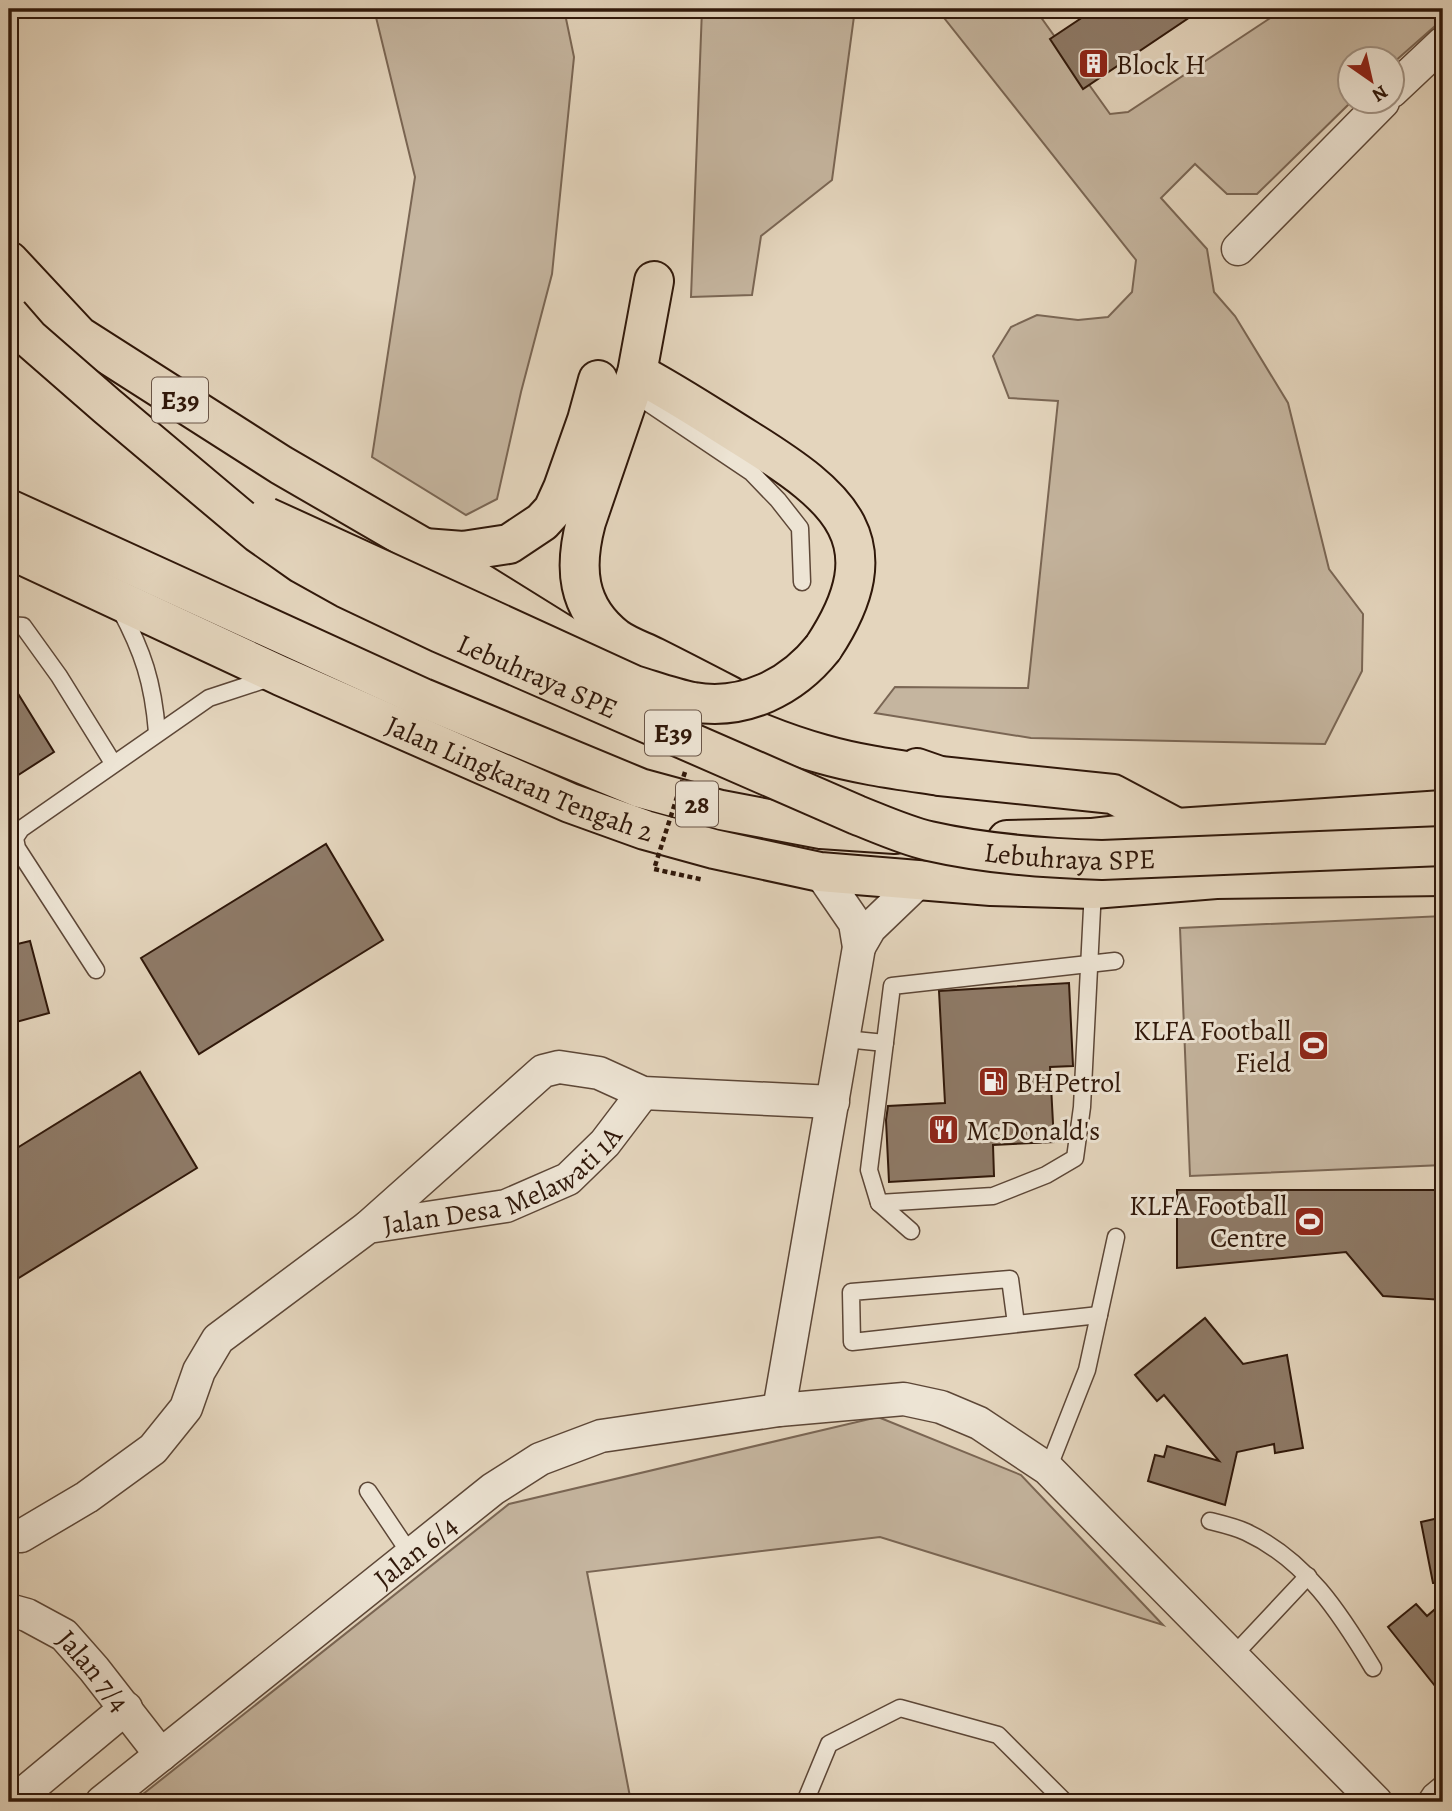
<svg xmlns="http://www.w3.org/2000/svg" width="1452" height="1811" font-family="Alegreya,serif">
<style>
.green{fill:#c5b59f;stroke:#7a6654;stroke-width:2}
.building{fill:#8e7a67;stroke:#30180a;stroke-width:2}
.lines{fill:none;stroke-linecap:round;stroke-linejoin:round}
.service-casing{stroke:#5d4737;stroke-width:19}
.minor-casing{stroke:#5d4737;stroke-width:35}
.trunk-casing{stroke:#30180a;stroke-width:42}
.motorway-casing{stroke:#30180a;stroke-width:42}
.service{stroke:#ede4d4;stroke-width:16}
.minor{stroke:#ede4d4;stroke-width:32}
.trunk{stroke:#e4d5bd;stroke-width:38}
.motorway{stroke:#e4d5bd;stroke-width:38}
.motorway-bridge-casing{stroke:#30180a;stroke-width:42;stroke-linecap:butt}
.path-bridge{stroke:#30180a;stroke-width:4.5;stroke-dasharray:5 3.5;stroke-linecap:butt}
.motorway-bridge{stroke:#e4d5bd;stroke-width:38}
.labels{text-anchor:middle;stroke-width:6;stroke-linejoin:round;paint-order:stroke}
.shield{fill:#ede4d4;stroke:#695547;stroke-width:2}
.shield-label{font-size:26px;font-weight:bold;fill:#30180a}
.poi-label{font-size:28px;fill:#30180a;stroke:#ede4d4;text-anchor:start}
.street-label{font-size:28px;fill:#30180a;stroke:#ede4d4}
</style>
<rect width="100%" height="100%" fill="#e4d5bd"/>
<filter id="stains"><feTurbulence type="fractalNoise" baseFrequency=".00286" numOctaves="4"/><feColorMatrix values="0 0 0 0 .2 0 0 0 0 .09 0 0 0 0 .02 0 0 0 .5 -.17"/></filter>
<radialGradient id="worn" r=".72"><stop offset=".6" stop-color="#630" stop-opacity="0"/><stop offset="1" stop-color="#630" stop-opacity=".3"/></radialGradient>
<g class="green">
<path d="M374,9H564L574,57L552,274L521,392L497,499L466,515L372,457L415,177Z"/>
<path d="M702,9H855L832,180L761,236L752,295L691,297Z"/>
<path d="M937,9H1035L1110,114L1128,112L1284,9H1443V19L1393,63L1392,60H1350L1351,102L1257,194H1227L1195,164L1161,198L1207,249L1214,292L1235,316L1288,403L1329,569L1363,614L1362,671L1325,744L1031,738L875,713L895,687L1028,688L1058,401L1009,398L993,356L1011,327L1037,315L1078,320L1108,317L1132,292L1136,260Z"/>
<path d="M1443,916V1165L1190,1176L1180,928Z"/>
<path d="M878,1417L1021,1475L1163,1625L880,1537L587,1572L631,1802H133L509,1504Z"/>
</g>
<g class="building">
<path d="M1095,9H1202L1083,89L1050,39Z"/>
<path d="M9,679L54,752L9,781Z"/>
<path d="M326,844L383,940L199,1054L141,958Z"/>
<path d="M30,941L49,1013L9,1024V946Z"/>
<path d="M1069,983L1073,1066L1050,1067L1054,1142L993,1145L994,1176L889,1182L886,1120L888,1106L945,1103L939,991Z"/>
<path d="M140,1072L197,1168L9,1284V1153Z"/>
<path d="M1177,1190H1443V1300L1383,1296L1346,1252L1177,1268Z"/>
<path d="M1205,1318L1243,1364L1287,1355L1303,1448L1275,1453L1274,1444L1237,1452L1225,1505L1148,1481L1155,1455L1164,1457L1167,1446L1219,1461L1164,1395L1157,1401L1135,1375Z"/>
<path d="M1443,1517V1583H1433L1421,1522Z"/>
<path d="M1416,1604L1427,1616L1434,1610L1443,1622V1696L1388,1627Z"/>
</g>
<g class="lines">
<defs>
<g id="service">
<path d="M632,392L751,472L778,500L800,528L802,582"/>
<path d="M120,609C143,652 153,682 157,732"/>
<path d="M9,625L23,626L59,676L113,763"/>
<path d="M96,970L17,848L15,838L21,829L209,698L270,678"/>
<path d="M845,1039L885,1043"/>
<path d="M879,1203L993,1196L1046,1175L1075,1158L1082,1107L1093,889"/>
<path d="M911,1231L879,1203L869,1170L892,986L1115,961"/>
<path d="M1016,1324L1010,1279L851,1292L852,1342L1099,1315"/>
<path d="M1048,1469L1087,1370L1116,1237"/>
<path d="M368,1491L411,1555"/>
<path d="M1210,1521C1222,1524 1235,1527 1246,1532C1306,1560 1340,1613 1373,1668"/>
<path d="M1232,1657L1308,1576"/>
<path d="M805,1802L829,1744L900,1708L998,1735L1065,1802"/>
<path d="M1425,1802L1431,1793L1443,1783"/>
</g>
<g id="minor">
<path d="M1392,91L1443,43"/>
<path d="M1238,249L1383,102"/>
<path d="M859,947L870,928L918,882"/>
<path d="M368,1227L543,1071L559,1067L599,1073L643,1093L833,1102"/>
<path d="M779,1410L859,947L855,923L820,872"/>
<path id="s1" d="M21,1536L87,1497L153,1449L186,1408L199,1371L218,1339L368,1227L506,1206L568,1179L605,1143L643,1093"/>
<path id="s2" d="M9,1610L27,1615L64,1635L94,1669L161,1755"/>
<path d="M13,1802L126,1708"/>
<path id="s3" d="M102,1802L493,1489L540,1459L601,1436L779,1410L904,1399L941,1407L979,1423L1048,1469L1376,1802"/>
</g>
<g id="trunk">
<path d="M9,509L423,698L640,788L721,810L821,829L895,834"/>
<path id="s4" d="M9,549L281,676L570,803L645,830L714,849L820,872L991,886L1093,889L1216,879L1443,876"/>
<path d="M1007,840L1091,838L1177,828L1443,810"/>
</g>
<g id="motorway">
<path d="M9,261L79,336L281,465L424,548L588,650"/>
<path d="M654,281L637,373L586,522C574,567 576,607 616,638C627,646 642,651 654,657C680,670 705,683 730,696"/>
<path d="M637,373C675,393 711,417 748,440C839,497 894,541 823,648"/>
<path d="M424,548L463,551L509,544L542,522L553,510L563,488L587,420L598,380"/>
<path d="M685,700C730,720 774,741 822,754C860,765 900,770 940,776"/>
<path d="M917,768L940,776L1113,794L1177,828"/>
</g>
</defs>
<use href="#service" class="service-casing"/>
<use href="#minor" class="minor-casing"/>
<use href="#trunk" class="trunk-casing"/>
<use href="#motorway" class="motorway-casing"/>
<use href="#service" class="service"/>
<use href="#minor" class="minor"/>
<use href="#trunk" class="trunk"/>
<use href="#motorway" class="motorway"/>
<defs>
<g id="motorway-bridge">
<path id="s5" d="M9,315L29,338L107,406L258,533L302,564L345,588L440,633L857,815C880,824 904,835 929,841C986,854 1044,858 1102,860L1443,846"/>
<path d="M267,517L634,685C654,691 673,698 693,702C744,711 792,687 823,648"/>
</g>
</defs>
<use href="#motorway-bridge" class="motorway-bridge-casing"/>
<path class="path-bridge" d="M685,772L654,869L704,880"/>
<use href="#motorway-bridge" class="motorway-bridge"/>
</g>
<defs>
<symbol id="building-square" viewBox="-11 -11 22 22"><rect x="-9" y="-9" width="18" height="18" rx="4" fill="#8f2418" stroke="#ede4d4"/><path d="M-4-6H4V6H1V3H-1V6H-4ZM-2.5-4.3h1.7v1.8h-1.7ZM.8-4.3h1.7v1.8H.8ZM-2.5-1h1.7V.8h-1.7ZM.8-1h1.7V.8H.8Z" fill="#fff"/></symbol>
<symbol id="stadium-square" viewBox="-11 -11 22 22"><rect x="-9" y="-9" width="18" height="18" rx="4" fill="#8f2418" stroke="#ede4d4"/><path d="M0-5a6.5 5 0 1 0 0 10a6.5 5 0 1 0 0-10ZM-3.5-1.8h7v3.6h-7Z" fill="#fff"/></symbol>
<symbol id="fuel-square" viewBox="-11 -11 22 22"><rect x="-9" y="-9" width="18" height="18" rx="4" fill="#8f2418" stroke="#ede4d4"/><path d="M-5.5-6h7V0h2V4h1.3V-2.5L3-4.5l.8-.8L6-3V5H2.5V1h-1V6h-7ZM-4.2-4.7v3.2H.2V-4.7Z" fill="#fff"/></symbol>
<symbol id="restaurant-square" viewBox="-11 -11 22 22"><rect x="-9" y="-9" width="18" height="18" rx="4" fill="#8f2418" stroke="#ede4d4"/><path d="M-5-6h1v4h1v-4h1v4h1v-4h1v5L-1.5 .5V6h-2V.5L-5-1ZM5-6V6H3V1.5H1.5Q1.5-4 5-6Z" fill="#fff"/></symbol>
</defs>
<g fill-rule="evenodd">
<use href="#building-square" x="1076" y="46" width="35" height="35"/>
<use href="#stadium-square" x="1296" y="1028" width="35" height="35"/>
<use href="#fuel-square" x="976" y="1064" width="35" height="35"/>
<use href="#restaurant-square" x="926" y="1112" width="35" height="35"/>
<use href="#stadium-square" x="1292" y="1204" width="35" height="35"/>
</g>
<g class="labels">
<g class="shield">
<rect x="152" y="377.5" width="56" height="45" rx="5"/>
<rect x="645" y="710.5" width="56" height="45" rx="5"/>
<rect x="676" y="781.5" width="42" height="45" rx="5"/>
</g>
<g class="shield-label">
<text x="180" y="409">E39</text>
<text x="673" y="742">E39</text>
<text x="697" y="813">28</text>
</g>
<g class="poi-label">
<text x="1116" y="74">Block H</text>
<text x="1291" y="1040" text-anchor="end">KLFA Football<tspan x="1291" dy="32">Field</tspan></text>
<text x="1016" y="1092">BHPetrol</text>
<text x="966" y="1140">McDonald's</text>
<text x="1287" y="1215" text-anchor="end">KLFA Football<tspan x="1287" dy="32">Centre</tspan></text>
</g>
<g class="street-label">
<text dy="10" stroke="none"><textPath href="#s5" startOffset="646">Lebuhraya SPE</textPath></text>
<text dy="10" stroke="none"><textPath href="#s4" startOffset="560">Jalan Lingkaran Tengah 2</textPath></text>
<text dy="10" stroke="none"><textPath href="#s5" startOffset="1213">Lebuhraya SPE</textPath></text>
<text dy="10" stroke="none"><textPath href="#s1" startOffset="620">Jalan Desa Melawati 1A</textPath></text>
<text dy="10" stroke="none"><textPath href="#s3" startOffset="401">Jalan 6/4</textPath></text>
<text dy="10" stroke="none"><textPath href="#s2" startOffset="107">Jalan 7/4</textPath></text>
</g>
</g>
<rect width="1452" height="1811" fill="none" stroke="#e4d5bd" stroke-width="35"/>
<rect x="10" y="10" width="1431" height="1790" fill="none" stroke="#30180a" stroke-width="3.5"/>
<rect x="18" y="18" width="1417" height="1776" fill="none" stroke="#30180a" stroke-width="2"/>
<g transform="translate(1371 80) rotate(146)"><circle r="33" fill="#ede4d4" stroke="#a19283" stroke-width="2"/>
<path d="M0-5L12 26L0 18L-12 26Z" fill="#8f2418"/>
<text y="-10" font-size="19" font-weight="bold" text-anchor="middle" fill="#30180a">N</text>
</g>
<rect width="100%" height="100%" filter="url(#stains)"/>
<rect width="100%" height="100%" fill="url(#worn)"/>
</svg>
